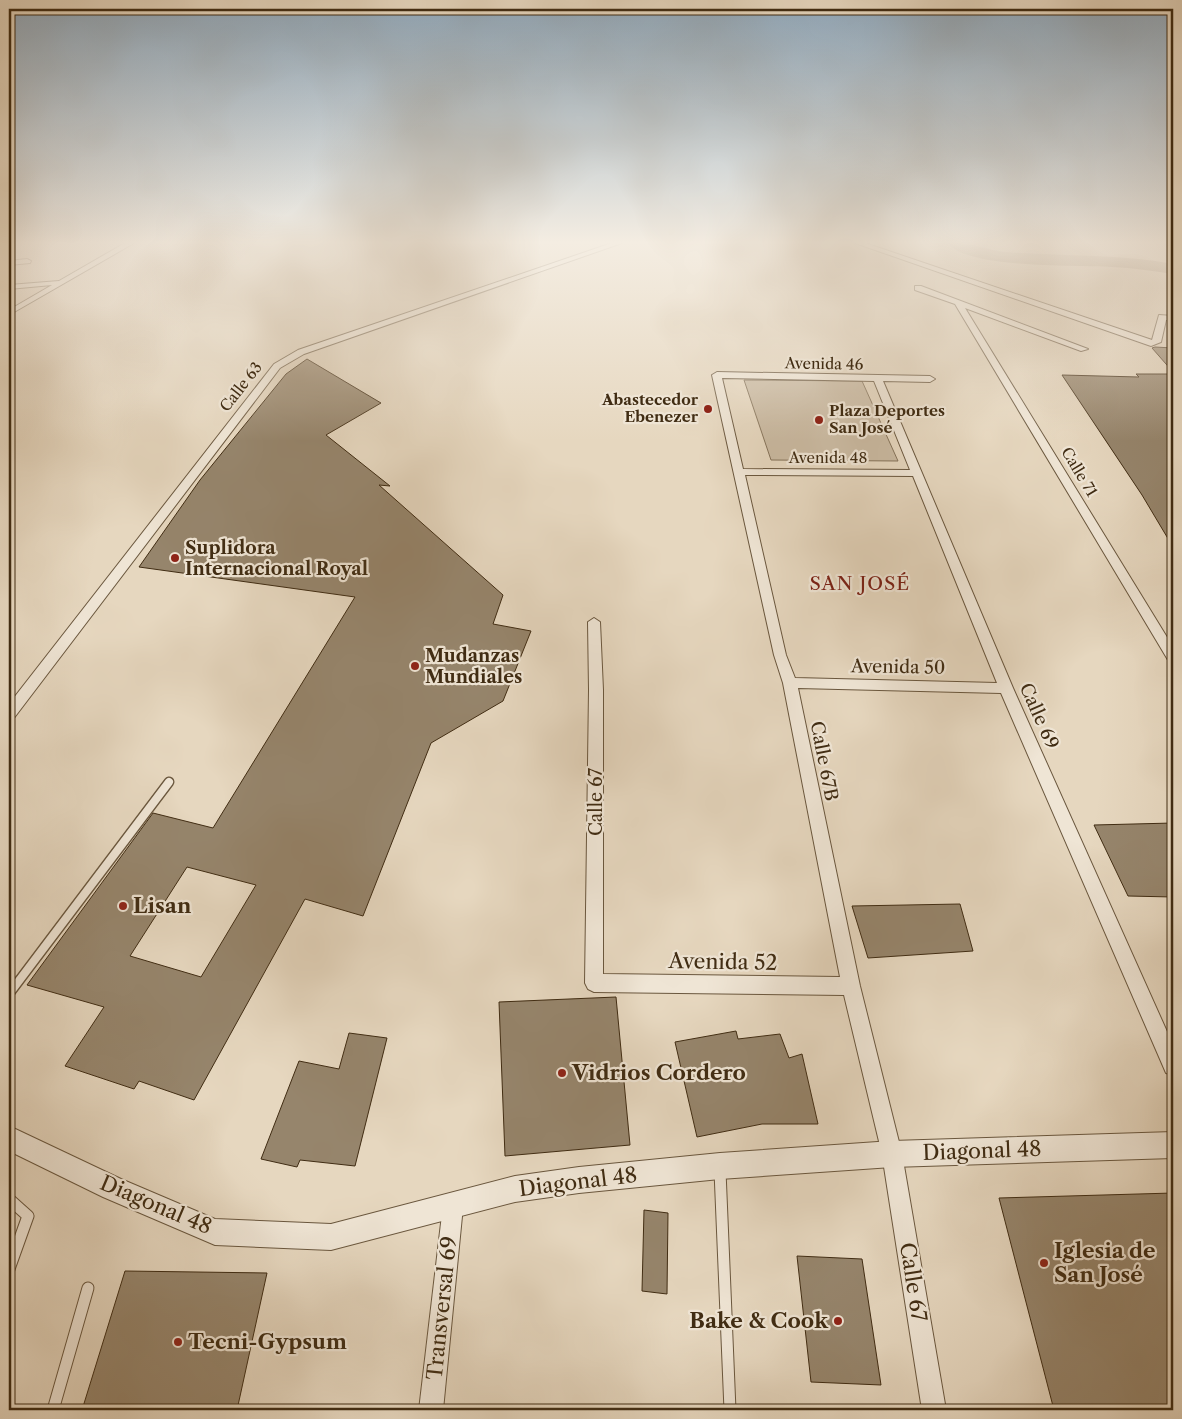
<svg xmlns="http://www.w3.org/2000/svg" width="1182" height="1419" font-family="'Libre Caslon Text',serif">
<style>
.green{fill:#cabaa2;stroke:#85735a}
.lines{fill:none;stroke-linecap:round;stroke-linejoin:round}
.river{fill:#ae9d85;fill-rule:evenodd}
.building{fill:#96856c;stroke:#402c13;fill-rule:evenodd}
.service-far1-casing{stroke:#6a573e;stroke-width:11}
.service-casing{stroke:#6a573e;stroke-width:13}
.minor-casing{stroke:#6a573e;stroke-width:2}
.tertiary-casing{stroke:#6a573e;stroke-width:2}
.service-far1{stroke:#efe5d5;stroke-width:8}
.service{stroke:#efe5d5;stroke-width:11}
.minor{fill:#efe5d5;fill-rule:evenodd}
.tertiary{fill:#efe5d5;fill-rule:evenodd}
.poi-dot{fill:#8f2418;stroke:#efe5d5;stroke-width:2}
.labels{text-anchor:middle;stroke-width:4.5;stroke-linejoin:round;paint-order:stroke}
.far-street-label{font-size:15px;fill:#402c13;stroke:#efe5d5}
.far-poi-label{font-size:15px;font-weight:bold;fill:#402c13;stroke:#efe5d5;text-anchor:end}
.poi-label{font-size:18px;font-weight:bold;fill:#402c13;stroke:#efe5d5;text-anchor:start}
.street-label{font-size:18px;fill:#402c13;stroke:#efe5d5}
.neighbourhood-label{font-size:19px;letter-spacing:1px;fill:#7a1f14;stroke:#efe5d5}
.near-poi-label{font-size:21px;font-weight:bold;fill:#402c13;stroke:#efe5d5;text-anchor:start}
.near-street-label{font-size:21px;fill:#402c13;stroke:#efe5d5}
</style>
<rect width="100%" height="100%" fill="#e6d7bf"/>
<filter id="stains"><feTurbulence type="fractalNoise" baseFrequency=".004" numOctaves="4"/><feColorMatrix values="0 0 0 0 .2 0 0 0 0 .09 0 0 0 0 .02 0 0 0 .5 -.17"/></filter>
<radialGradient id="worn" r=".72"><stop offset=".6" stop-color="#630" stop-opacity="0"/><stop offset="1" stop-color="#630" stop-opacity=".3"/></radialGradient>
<path class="green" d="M744,380L862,381L898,461L771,460Z"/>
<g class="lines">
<path class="river" d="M948,243C968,241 985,250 1005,252C1061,257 1117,253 1173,264V274C1153,271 1133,268 1112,267C1080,265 966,269 948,243Z"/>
</g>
<g class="building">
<path d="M1155,347L1173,348V372L1152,348Z"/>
<path d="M307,359L381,403L326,435L390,486L379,485L503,595L493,624L531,631L503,701L431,743L363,916L305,899L194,1100L139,1081L134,1089L65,1066L104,1007L27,985L153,813L213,828L355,597L139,567L200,480L286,374ZM187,867L256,885L201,977L130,956Z"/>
<path d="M1136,374H1173V547L1142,495L1062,375L1139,377Z"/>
<path d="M1173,823V897L1128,896L1094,825Z"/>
<path d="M960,904L973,951L868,958L852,906Z"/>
<path d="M616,997L630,1145L505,1156L499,1002Z"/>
<path d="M736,1031L738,1039L780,1034L789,1058L802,1054L818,1124H762L697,1137L675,1042Z"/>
<path d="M349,1033L387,1038L355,1166L300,1160L297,1167L261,1159L299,1061L339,1069Z"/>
<path d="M1173,1193V1410H1054L999,1198Z"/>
<path d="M644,1210L668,1213L667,1294L642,1291Z"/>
<path d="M797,1256L862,1259L881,1385L811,1382Z"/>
<path d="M125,1271L267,1273L237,1410H82Z"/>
</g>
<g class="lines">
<defs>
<path id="service-far1" d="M9,994L169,782"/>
<g id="service">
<path d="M720,1171L730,1410"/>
<path d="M9,1199L28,1216L9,1269"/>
<path d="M53,1410L88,1288"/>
</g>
<g id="minor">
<path d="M125,243H134L9,315V310L52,285L9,289V285L59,281Z"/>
<path d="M612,243H622L304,354L280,368L14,718L9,719V704L274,364L298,350Z"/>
<path d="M855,243H865L1152,340L1159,315L1173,316V320H1166L1161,342L1151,346Z"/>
<path d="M27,259L31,261L30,263L9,265V261Z"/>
<path d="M915,286H921L1088,349L1081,351L965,308L1173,647V662L1168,660L955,304L915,290Z"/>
<path d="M717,372L930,376L935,379L930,382L883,381L1013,688L1173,1045V1075L1166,1073L1001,693L798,688L860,986L902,1154L946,1410H922L882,1154L844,995L594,992L588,989L585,983L589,690L588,622L594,618L600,622L603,690V974L840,977L783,683L774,655L712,375ZM722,378L874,381L910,470L743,469ZM745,475L913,476L997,683L795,678L786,655Z"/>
<path d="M453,1196L460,1199L463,1206L443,1410H419L443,1206L446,1199Z"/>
</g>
<path id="tertiary" d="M9,1126L121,1179L215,1219L331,1224L515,1176L579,1167L720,1153L892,1141L1173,1132V1158L892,1167L720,1179L579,1193L515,1202L331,1250L215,1245L103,1197L9,1151Z"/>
</defs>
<use href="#service-far1" class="service-far1-casing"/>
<use href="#service" class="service-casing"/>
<use href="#minor" class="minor-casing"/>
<use href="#tertiary" class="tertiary-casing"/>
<use href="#service-far1" class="service-far1"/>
<use href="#service" class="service"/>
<use href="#minor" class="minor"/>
<use href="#tertiary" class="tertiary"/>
</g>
<linearGradient id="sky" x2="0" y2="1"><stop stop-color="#91abc0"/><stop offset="0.55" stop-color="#f4ede2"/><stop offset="1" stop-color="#f4ede2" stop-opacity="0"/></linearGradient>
<rect width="1182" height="441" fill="url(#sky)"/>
<g class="poi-dot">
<circle cx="708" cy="409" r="5"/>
<circle cx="819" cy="420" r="5"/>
<circle cx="175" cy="558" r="5"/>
<circle cx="415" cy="666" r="5"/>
<circle cx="123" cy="906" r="5"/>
<circle cx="562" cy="1073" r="5"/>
<circle cx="1044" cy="1263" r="5"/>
<circle cx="838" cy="1321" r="5"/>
<circle cx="178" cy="1342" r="5"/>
</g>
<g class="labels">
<g class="far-street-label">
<text transform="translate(824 364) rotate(1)" y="5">Avenida 46</text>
<text transform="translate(241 387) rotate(-52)" y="5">Calle 63</text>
<text x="828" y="463">Avenida 48</text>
<text transform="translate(1079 472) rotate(59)" y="5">Calle 71</text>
</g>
<g class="far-poi-label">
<text x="698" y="405">Abastecedor<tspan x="698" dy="17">Ebenezer</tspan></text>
<text x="829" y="416" text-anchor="start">Plaza Deportes<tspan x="829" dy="17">San José</tspan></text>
</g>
<g class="poi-label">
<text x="185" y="554">Suplidora<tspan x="185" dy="21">Internacional Royal</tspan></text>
<text x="425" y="662">Mudanzas<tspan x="425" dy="21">Mundiales</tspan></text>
</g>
<g class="street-label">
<text transform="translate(898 667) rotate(1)" y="6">Avenida 50</text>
<text transform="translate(1039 716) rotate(66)" y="6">Calle 69</text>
<text transform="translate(824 761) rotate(79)" y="6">Calle 67B</text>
<text transform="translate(596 802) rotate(-90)" y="6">Calle 67</text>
</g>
<g class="neighbourhood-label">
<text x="860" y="590">SAN JOSÉ</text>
</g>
<g class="near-poi-label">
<text x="133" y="913">Lisan</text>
<text x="572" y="1080">Vidrios Cordero</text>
<text x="1054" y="1258">Iglesia de<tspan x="1054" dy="24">San José</tspan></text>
<text x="828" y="1328" text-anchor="end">Bake &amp; Cook</text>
<text x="188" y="1349">Tecni-Gypsum</text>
</g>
<g class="near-street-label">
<text transform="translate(723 962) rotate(1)" y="7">Avenida 52</text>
<text transform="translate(982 1151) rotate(-2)" y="7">Diagonal 48</text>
<text transform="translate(578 1182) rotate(-7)" y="7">Diagonal 48</text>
<text transform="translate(156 1205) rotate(23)" y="7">Diagonal 48</text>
<text transform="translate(913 1282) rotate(81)" y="7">Calle 67</text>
<text transform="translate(442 1308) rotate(-84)" y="7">Transversal 69</text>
</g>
</g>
<rect width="1182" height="1419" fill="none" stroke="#e6d7bf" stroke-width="30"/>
<rect x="10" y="10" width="1162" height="1399" fill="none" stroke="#402c13" stroke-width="2.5"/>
<rect x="15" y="15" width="1152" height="1389" fill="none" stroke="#402c13"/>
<rect width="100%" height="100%" filter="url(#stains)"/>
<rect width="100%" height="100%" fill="url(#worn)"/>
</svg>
